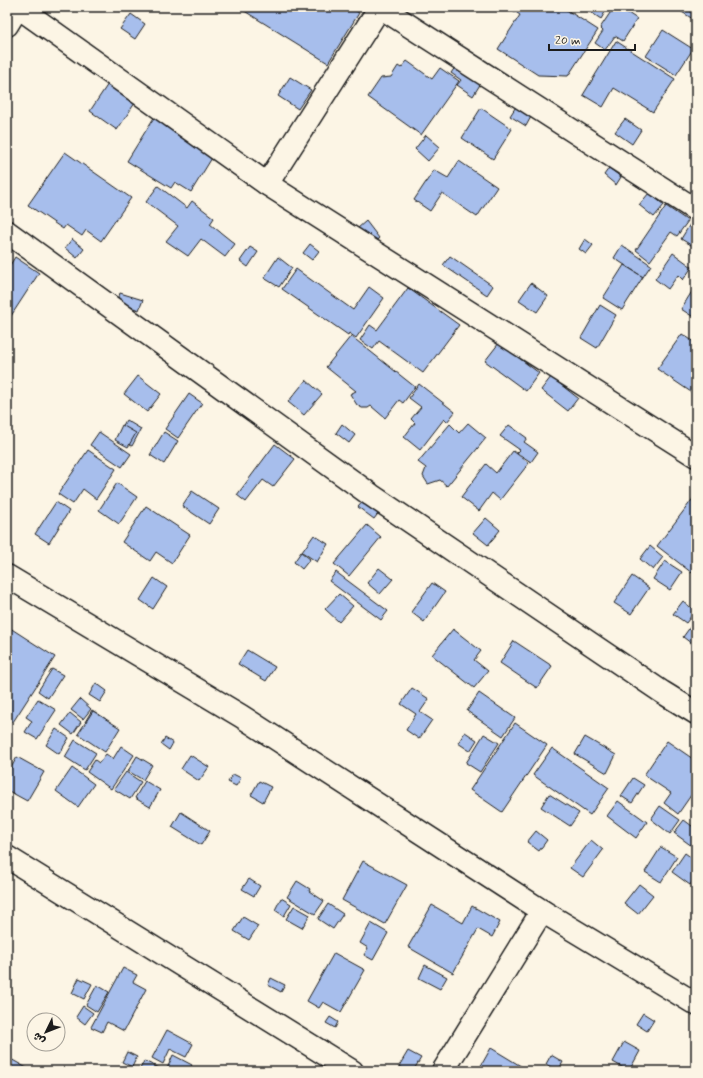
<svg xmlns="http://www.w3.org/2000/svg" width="703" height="1078" font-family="Mynerve,'Playpen Sans Arabic',sans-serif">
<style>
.building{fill:#a7beec;stroke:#1c1c1c}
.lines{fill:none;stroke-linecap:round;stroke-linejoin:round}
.minor-casing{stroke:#1c1c1c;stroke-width:25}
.highway-casing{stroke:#1c1c1c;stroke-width:25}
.minor{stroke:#fcf5e5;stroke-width:22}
.highway{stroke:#fcf5e5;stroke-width:22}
</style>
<rect width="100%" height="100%" fill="#fcf5e5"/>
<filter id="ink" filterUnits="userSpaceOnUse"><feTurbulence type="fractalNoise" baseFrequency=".025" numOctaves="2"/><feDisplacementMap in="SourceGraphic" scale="8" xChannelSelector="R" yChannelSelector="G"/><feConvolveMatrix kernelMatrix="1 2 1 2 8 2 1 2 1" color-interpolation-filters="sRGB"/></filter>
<g filter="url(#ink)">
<g class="building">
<path d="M238,7H350L359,13L328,63Z"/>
<path d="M508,7H562L598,30L568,76L538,75L498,49L520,15Z"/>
<path d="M583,7H608L601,19Z"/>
<path d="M614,7H619L637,19L623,41L615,36L605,50L595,43L603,31L600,28Z"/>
<path d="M674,7H696V21Z"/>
<path d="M131,14L145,24L135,39L120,29Z"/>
<path d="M663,30L693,49L676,75L646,56Z"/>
<path d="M616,41L675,79L653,112L614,88L603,107L583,95Z"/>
<path d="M407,61L432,79L440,68L459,81L421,135L368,97L381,78L391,77L398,66L401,68Z"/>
<path d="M456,66L481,83L473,96L457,85L461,80L451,73Z"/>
<path d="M290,77L311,90L298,109L278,96Z"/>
<path d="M108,84L135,103L117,130L90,111Z"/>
<path d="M517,105L532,115L526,126L510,116Z"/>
<path d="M481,108L512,129L493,159L462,138Z"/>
<path d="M155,116L215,153L191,192L175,182L171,188L127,161Z"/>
<path d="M625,119L641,130L632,144L615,132Z"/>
<path d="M426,135L440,147L428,161L415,149Z"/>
<path d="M65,152L131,198L101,241L86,230L82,236L66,225L63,229L28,205Z"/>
<path d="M459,161L497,187L477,217L442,193L430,211L414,200L434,170L448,178Z"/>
<path d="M609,168L621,177L616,185L604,175Z"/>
<path d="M158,186L187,208L192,201L214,218L210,224L235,244L225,257L201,239L188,256L166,241L178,226L146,202Z"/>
<path d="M649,193L664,205L654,217L639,205Z"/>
<path d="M666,206L688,221L677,236L671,232L650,261L636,250Z"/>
<path d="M366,221L379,238L372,244L358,228Z"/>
<path d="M692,221L696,223V248L681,239Z"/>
<path d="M72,239L84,249L77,258L65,248Z"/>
<path d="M585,239L593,245L586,254L579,249Z"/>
<path d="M310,244L319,251L312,260L303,253Z"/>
<path d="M622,245L651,265L643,277L614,258Z"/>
<path d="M250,247L258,252L248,267L240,261Z"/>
<path d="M673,253L692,267L683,280L678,275L668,289L655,279Z"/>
<path d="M450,256L493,286L487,295L443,265Z"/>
<path d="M15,257L39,273L7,322V270Z"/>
<path d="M278,257L292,268L279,287L264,278Z"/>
<path d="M624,265L643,277L622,310L603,298Z"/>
<path d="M296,269L353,310L369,287L384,298L356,338L349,333L348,335L282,289Z"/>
<path d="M531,283L548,296L537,312L519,300Z"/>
<path d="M696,285V317L695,318L681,309Z"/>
<path d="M408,288L459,325L423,373L379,341L373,349L360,340L370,325L377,330Z"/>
<path d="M120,293L143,300L139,310L117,302Z"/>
<path d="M600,305L616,315L597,348L581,338Z"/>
<path d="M682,334L696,343V384L691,392L657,369Z"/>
<path d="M351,336L415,387L403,403L399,400L385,418L371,406L368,408H362L357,405L350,394L356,391L326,367Z"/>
<path d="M499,343L539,373L526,391L485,361Z"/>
<path d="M138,376L161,394L147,412L124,394Z"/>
<path d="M551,377L578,398L568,411L541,390Z"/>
<path d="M306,380L322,394L304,415L288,402Z"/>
<path d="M419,384L455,412L447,422L444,419L420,450L404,437L415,423L411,419L421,407L409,398Z"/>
<path d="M189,394L202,403L178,438L165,429Z"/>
<path d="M126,420L141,429L132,446L116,438Z"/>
<path d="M468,423L486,438L447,486L440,480L428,484L423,476L426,468L418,462L450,424L459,433Z"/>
<path d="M342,424L355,435L349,443L336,433Z"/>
<path d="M122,425L136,433L128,447L115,440Z"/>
<path d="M509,425L527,438L524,442L538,452L531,462L517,453L520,450L500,436Z"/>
<path d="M99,432L131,454L122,467L90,445Z"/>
<path d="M164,432L178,441L164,464L150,455Z"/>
<path d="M275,444L295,459L273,487L263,480L246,502L237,495Z"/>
<path d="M88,450L116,469L96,499L83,489L73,504L58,494Z"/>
<path d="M513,451L529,463L500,500L492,493L479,511L461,497L486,464L496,473Z"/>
<path d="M117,483L137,497L119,524L99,510Z"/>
<path d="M192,491L219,509L209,524L182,506Z"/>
<path d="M695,496L696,567L692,573L657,546Z"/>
<path d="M365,499L380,511L374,519L358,507Z"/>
<path d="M56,502L69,511L49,543L35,534Z"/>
<path d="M146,506L190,535L172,563L156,552L150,561L122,542Z"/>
<path d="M486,518L500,530L488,545L473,533Z"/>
<path d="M367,525L381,537L349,576L334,564Z"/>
<path d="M314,535L328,544L317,562L302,552Z"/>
<path d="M650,546L663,557L653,570L640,559Z"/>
<path d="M301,552L310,559L302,569L294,562Z"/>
<path d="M665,561L682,572L670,590L653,579Z"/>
<path d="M379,568L393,579L380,594L367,583Z"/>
<path d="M336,572L388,611L381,620L329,581Z"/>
<path d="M632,576L649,588L631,614L614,603Z"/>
<path d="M154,578L167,587L153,609L140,600Z"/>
<path d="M432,583L445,592L424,622L411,612Z"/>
<path d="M339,594L353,606L339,622L325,609Z"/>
<path d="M683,601L695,611L686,623L673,614Z"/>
<path d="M696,619V647L683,637Z"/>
<path d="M7,626L55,657L13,722L7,718Z"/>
<path d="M453,629L481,651L474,660L488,671L474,688L432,655Z"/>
<path d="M514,641L552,666L537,688L500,663Z"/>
<path d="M247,650L275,667L266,681L238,664Z"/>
<path d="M52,669L63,675L48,698L38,691Z"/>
<path d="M96,683L107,691L100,702L89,695Z"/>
<path d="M412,688L429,699L420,712L432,720L419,739L406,730L416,714L401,704Z"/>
<path d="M479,693L515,718L503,736L467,711Z"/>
<path d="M38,699L56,710L37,739L25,732L32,721L26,717Z"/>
<path d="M80,699L91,709L83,719L71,710Z"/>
<path d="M92,710L106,719L98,731L85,722Z"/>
<path d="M93,711L120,728L105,752L78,734Z"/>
<path d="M70,713L81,722L73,734L61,725Z"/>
<path d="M515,723L547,745L502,812L470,790Z"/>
<path d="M56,729L69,738L59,754L46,745Z"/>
<path d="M465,732L477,740L470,751L458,743Z"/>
<path d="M484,734L499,743L480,772L466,763Z"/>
<path d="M585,737L616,755L607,773L575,754Z"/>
<path d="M165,738L173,743L169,750L161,744Z"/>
<path d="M75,740L96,753L85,770L65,757Z"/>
<path d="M667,741L696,761V788L678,814L664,803L671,793L644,775Z"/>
<path d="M121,746L134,755L111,789L87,772L95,760L99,763L106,754L113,759Z"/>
<path d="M552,748L609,788L590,815L533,775Z"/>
<path d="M190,755L209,767L199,781L181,769Z"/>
<path d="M137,756L152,765L143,780L128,771Z"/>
<path d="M17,757L44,772L27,801L7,790V775Z"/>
<path d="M72,768L94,784L78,807L56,791Z"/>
<path d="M126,772L141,782L130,799L114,789Z"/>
<path d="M233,774L241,778L236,786L228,782Z"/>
<path d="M633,778L644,785L632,803L621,796Z"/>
<path d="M145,781L160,790L150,807L135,798Z"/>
<path d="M259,781L271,787L263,802L251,795Z"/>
<path d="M549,794L579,813L570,826L541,807Z"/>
<path d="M618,801L647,822L636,838L607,816Z"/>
<path d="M660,806L680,820L670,834L651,819Z"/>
<path d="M181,812L210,831L201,845L172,827Z"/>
<path d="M684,820L696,829V849L674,833Z"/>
<path d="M536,831L547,840L539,851L527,842Z"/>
<path d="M591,840L603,850L583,877L570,868Z"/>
<path d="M661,847L677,857L661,882L645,872Z"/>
<path d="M685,853L696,861V876L690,885L672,872Z"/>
<path d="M363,861L407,885L385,924L342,900Z"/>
<path d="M249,879L260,886L254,896L242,889Z"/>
<path d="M297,881L310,889L309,891L324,901L315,914L287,897Z"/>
<path d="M639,884L653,895L638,914L624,903Z"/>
<path d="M281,898L291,904L284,916L275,910Z"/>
<path d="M328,904L343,914L333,929L318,919Z"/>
<path d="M432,905L463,923L472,906L500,922L492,937L478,929L453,973L408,947Z"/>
<path d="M294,906L310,915L302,928L286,919Z"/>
<path d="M243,917L258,926L249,940L234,931Z"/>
<path d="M371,923L388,933L373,960L364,955L368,948L360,943Z"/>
<path d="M334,953L365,970L341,1012L323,1002L319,1008L307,1001Z"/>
<path d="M425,965L447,977L440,989L419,978Z"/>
<path d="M123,968L137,975L133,982L146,989L124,1031L107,1022L102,1032L91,1027Z"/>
<path d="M79,978L92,984L84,999L72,993Z"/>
<path d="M271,978L285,985L281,992L268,985Z"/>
<path d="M97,985L109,992L97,1012L86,1005Z"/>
<path d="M83,1006L93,1013L85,1024L76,1017Z"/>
<path d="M643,1013L654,1020L647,1031L636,1024Z"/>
<path d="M330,1017L338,1022L335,1028L326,1023Z"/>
<path d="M167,1030L193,1044L186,1057L170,1049L163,1064L152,1058Z"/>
<path d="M624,1042L640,1051L629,1071L613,1062Z"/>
<path d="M491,1048L529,1071H478Z"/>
<path d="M408,1051L421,1058L413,1071H408L399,1066Z"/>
<path d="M127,1052L137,1057L132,1067L122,1062Z"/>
<path d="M173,1055L192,1065L189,1071H139L144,1061L166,1071Z"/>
<path d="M551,1055L563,1062L558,1071L546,1064Z"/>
<path d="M9,1058L32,1071H7V1061Z"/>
</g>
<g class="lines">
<defs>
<g id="minor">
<path d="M18,7L267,184L696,456"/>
<path d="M380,7L696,210"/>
<path d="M267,184L380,7"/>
<path d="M7,232L371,495L662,692L696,713"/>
<path d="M7,576L241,716L542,911L696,1004"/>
<path d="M7,857L352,1071"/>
<path d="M443,1071L542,911"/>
</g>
<path id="highway" d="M7,25L18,7"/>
</defs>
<use href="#minor" class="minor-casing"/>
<use href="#highway" class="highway-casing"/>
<use href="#minor" class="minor"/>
<use href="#highway" class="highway"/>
</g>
</g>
<rect width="703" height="1078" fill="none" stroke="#fcf5e5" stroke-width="24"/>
<rect x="12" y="12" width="679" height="1054" fill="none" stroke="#1c1c1c" stroke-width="1.5" filter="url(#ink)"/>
<g transform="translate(46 1032) rotate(227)"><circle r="19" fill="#fcf5e5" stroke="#a29e95"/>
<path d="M0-3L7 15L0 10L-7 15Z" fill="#1c1c1c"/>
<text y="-6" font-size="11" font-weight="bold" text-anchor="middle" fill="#1c1c1c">ش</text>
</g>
<path d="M549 44v6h86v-6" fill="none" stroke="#1c1c1c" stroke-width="2"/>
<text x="555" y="44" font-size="12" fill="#1c1c1c" stroke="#fcf5e5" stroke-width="3" paint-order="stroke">20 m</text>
</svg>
